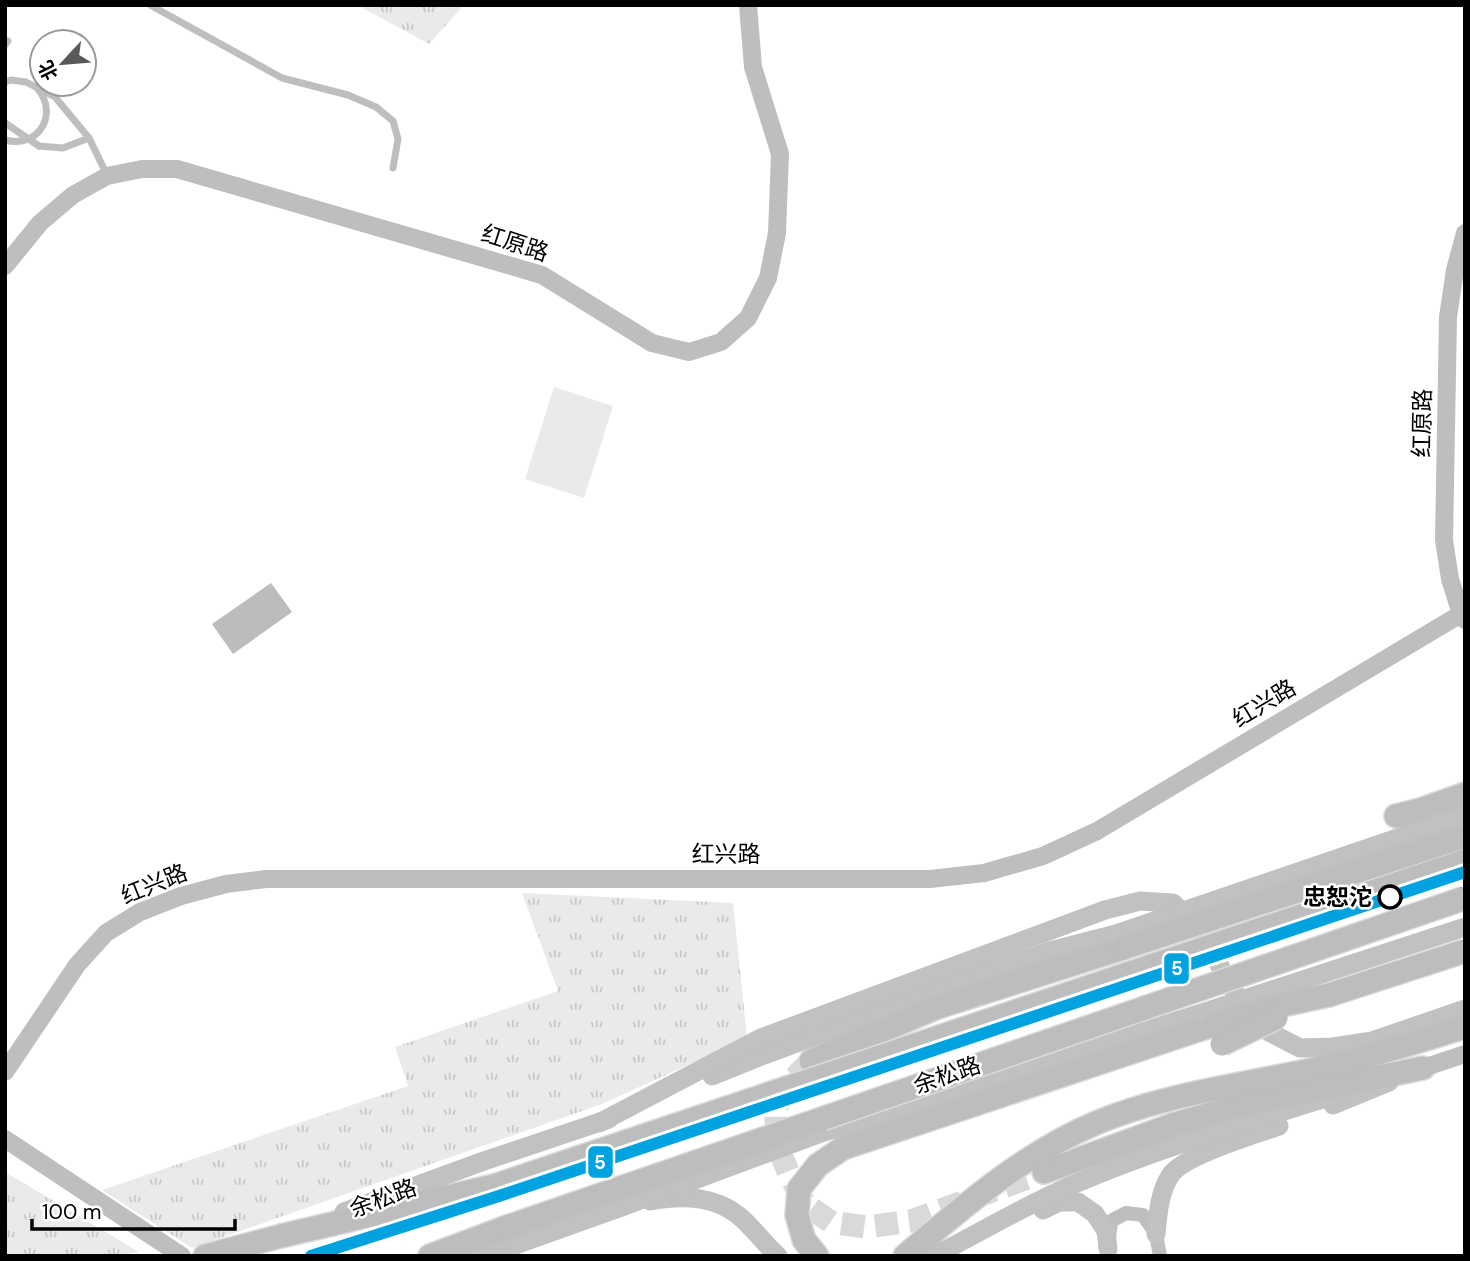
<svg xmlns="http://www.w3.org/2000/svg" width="1470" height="1261" font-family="'DM Sans','Noto Sans SC',sans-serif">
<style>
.grass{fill:url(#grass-tufts)}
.pitch{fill:#eaeaea}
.water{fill:#bcbcbc}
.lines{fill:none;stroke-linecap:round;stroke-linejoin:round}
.trunk-tunnel{stroke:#d9d9d9;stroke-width:23;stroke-dasharray:23 11;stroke-linecap:butt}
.trunk-casing{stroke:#dbdbdb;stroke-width:26}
.service{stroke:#bebebe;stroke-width:7}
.minor{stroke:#bebebe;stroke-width:14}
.tertiary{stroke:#bebebe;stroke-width:18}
.secondary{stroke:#c1c1c1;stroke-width:19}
.trunk{stroke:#bdbdbd;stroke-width:23}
.trunk-bridge-casing{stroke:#dbdbdb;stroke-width:26;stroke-linecap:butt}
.service-bridge{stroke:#bebebe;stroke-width:7}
.secondary-bridge{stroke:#c1c1c1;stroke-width:19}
.trunk-bridge{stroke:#bdbdbd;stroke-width:23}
.metro-1-casing{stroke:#fff;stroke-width:18}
.metro-1{stroke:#00a3e0;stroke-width:12}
.stop-dot{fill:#fff;stroke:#000;stroke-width:3.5}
.labels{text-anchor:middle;stroke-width:5;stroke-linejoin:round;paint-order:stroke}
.street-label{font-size:23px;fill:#000;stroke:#fff}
.stop-label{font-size:23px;font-weight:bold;fill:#000;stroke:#fff;text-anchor:end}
.line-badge{stroke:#fff;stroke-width:2.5}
.badge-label{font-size:19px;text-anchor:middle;font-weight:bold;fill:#fff}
</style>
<defs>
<pattern id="grass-tufts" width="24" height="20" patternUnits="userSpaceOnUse" patternTransform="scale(1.75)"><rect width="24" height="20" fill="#eaeaea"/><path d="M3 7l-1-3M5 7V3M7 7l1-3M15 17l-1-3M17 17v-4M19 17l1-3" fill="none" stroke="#c7c7c7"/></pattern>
</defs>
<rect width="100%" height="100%" fill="#fff"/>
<g class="grass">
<path d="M357,5H464L429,44Z"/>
<path d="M522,893L733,903L747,1038L602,1104L192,1248L102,1190L408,1086L395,1047L558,991Z"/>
<path d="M5,1172L139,1252L109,1256H5Z"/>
</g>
<path class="pitch" d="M554,387L613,406L584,498L525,479Z"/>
<path class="water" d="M271,583L292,612L233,654L212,624Z"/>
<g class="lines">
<path class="trunk-tunnel" d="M811,1061L787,1085L776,1110V1142L789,1174L805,1204L831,1222L866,1227L911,1221L1044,1172"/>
<defs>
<g id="trunk">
<path d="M1396,816L1420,810L1465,794"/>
<path d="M811,1061L938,1007L1123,948"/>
<path d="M1044,1172L1175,1124L1241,1105L1423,1068"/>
<path d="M205,1256L281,1236L494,1186"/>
<path d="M430,1256L507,1227"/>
<path d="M817,1256L804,1240L797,1215L799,1189L818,1165L843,1148L1213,1025"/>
<path d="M905,1256C964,1206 1023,1154 1096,1123C1163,1095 1235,1086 1306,1071C1360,1060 1412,1043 1465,1027"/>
</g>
</defs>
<use href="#trunk" class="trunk-casing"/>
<g class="service">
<path d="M150,5L282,78L348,95L376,107L393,121L398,139L393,168"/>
<path d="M5,45L8,41"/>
<path d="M5,82L11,80L26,82L55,97L89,138L107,175"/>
<path d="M5,140C38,149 59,115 38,89"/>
<path d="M39,146L63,148L89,138"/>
</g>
<path class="minor" d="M1109,1238L1111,1221L1126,1213L1143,1215L1156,1234L1160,1256"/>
<g class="tertiary">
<path d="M1465,233L1455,270L1448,317L1444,540L1450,579L1461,614L1465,620"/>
<path d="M5,266L40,223L73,195L107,176L142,169H177L542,275L652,343L689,352L721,342L748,318L768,278L777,233L780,154L753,67L748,5"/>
<path d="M1423,1068L1465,1054"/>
<path d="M5,1072L77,965L106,933L140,912L181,896L226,884L266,879H930L984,873L1043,856L1097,831L1461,614"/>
<path d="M5,1139L182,1256"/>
</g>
<g class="secondary">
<path d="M712,1076L764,1055L942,989L1050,951L1116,934"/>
<path d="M1333,1105L1389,1082"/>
<path d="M599,1123L761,1038L1105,910L1140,901L1173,903L1199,929L1243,1007L1269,1032L1300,1048L1333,1047L1372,1041L1465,1009"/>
<path d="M818,1134L1205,1012"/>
<path d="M650,1201C681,1195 714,1195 739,1216C754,1228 764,1244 778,1256"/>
<path d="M1043,1210L1059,1202H1078L1095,1214L1106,1231L1108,1249"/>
<path d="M344,1212L484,1161L609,1119"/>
<path d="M1156,1234C1158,1215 1159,1193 1170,1176C1182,1156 1254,1135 1279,1126"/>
<path d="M476,1256L518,1244"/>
<path d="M934,1256C981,1232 1029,1203 1077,1183C1163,1146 1253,1121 1342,1093"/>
</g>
<use href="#trunk" class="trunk"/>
<defs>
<g id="trunk-bridge">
<path d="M1123,948L1465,836"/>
<path d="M1213,1025L1273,1007L1329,995L1465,951"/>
<path d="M1222,1044L1276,1018"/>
<path d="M494,1186L1465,861"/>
<path d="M507,1227L1465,898"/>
</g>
</defs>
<use href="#trunk-bridge" class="trunk-bridge-casing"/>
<path class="service-bridge" d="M5,123L39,146"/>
<g class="secondary-bridge">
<path d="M1116,934L1465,815"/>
<path d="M1205,1012L1465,927"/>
<path d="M518,1244L627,1205L818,1134"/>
</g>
<use href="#trunk-bridge" class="trunk-bridge"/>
<defs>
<path id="metro-1" d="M311,1256L499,1196L1465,872"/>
</defs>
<use href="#metro-1" class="metro-1-casing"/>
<use href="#metro-1" class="metro-1"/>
</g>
<circle class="stop-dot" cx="1390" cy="897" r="11"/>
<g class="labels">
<g class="street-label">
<text transform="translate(515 243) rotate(18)" y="8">红原路</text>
<text transform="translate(1422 423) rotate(-89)" y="8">红原路</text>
<text transform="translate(1264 703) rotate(-31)" y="8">红兴路</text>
<text x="726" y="862">红兴路</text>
<text transform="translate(154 884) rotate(-22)" y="8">红兴路</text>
<text transform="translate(947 1075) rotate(-19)" y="8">余松路</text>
<text transform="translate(383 1198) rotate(-20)" y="8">余松路</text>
</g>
<g class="stop-label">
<text x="1372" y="905">忠恕沱</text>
</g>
</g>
<g class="line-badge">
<rect x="1163" y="952" width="27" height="33" rx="7" fill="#00a3e0"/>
<rect x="587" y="1145" width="27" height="34" rx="7" fill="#00a3e0"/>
</g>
<g class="badge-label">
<text x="1177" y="975">5</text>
<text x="600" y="1169">5</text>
</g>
<rect width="1470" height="1261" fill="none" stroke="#000000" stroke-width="14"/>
<g transform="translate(63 63) rotate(244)"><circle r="33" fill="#ffffff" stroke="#999999" stroke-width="2"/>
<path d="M0-5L12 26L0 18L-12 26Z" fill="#595959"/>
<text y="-10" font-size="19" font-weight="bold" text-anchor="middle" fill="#000000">北</text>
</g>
<path d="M32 1219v10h203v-10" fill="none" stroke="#000000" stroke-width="3.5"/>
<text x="42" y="1219" font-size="21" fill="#000000" stroke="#ffffff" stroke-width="5" paint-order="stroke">100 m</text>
</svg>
